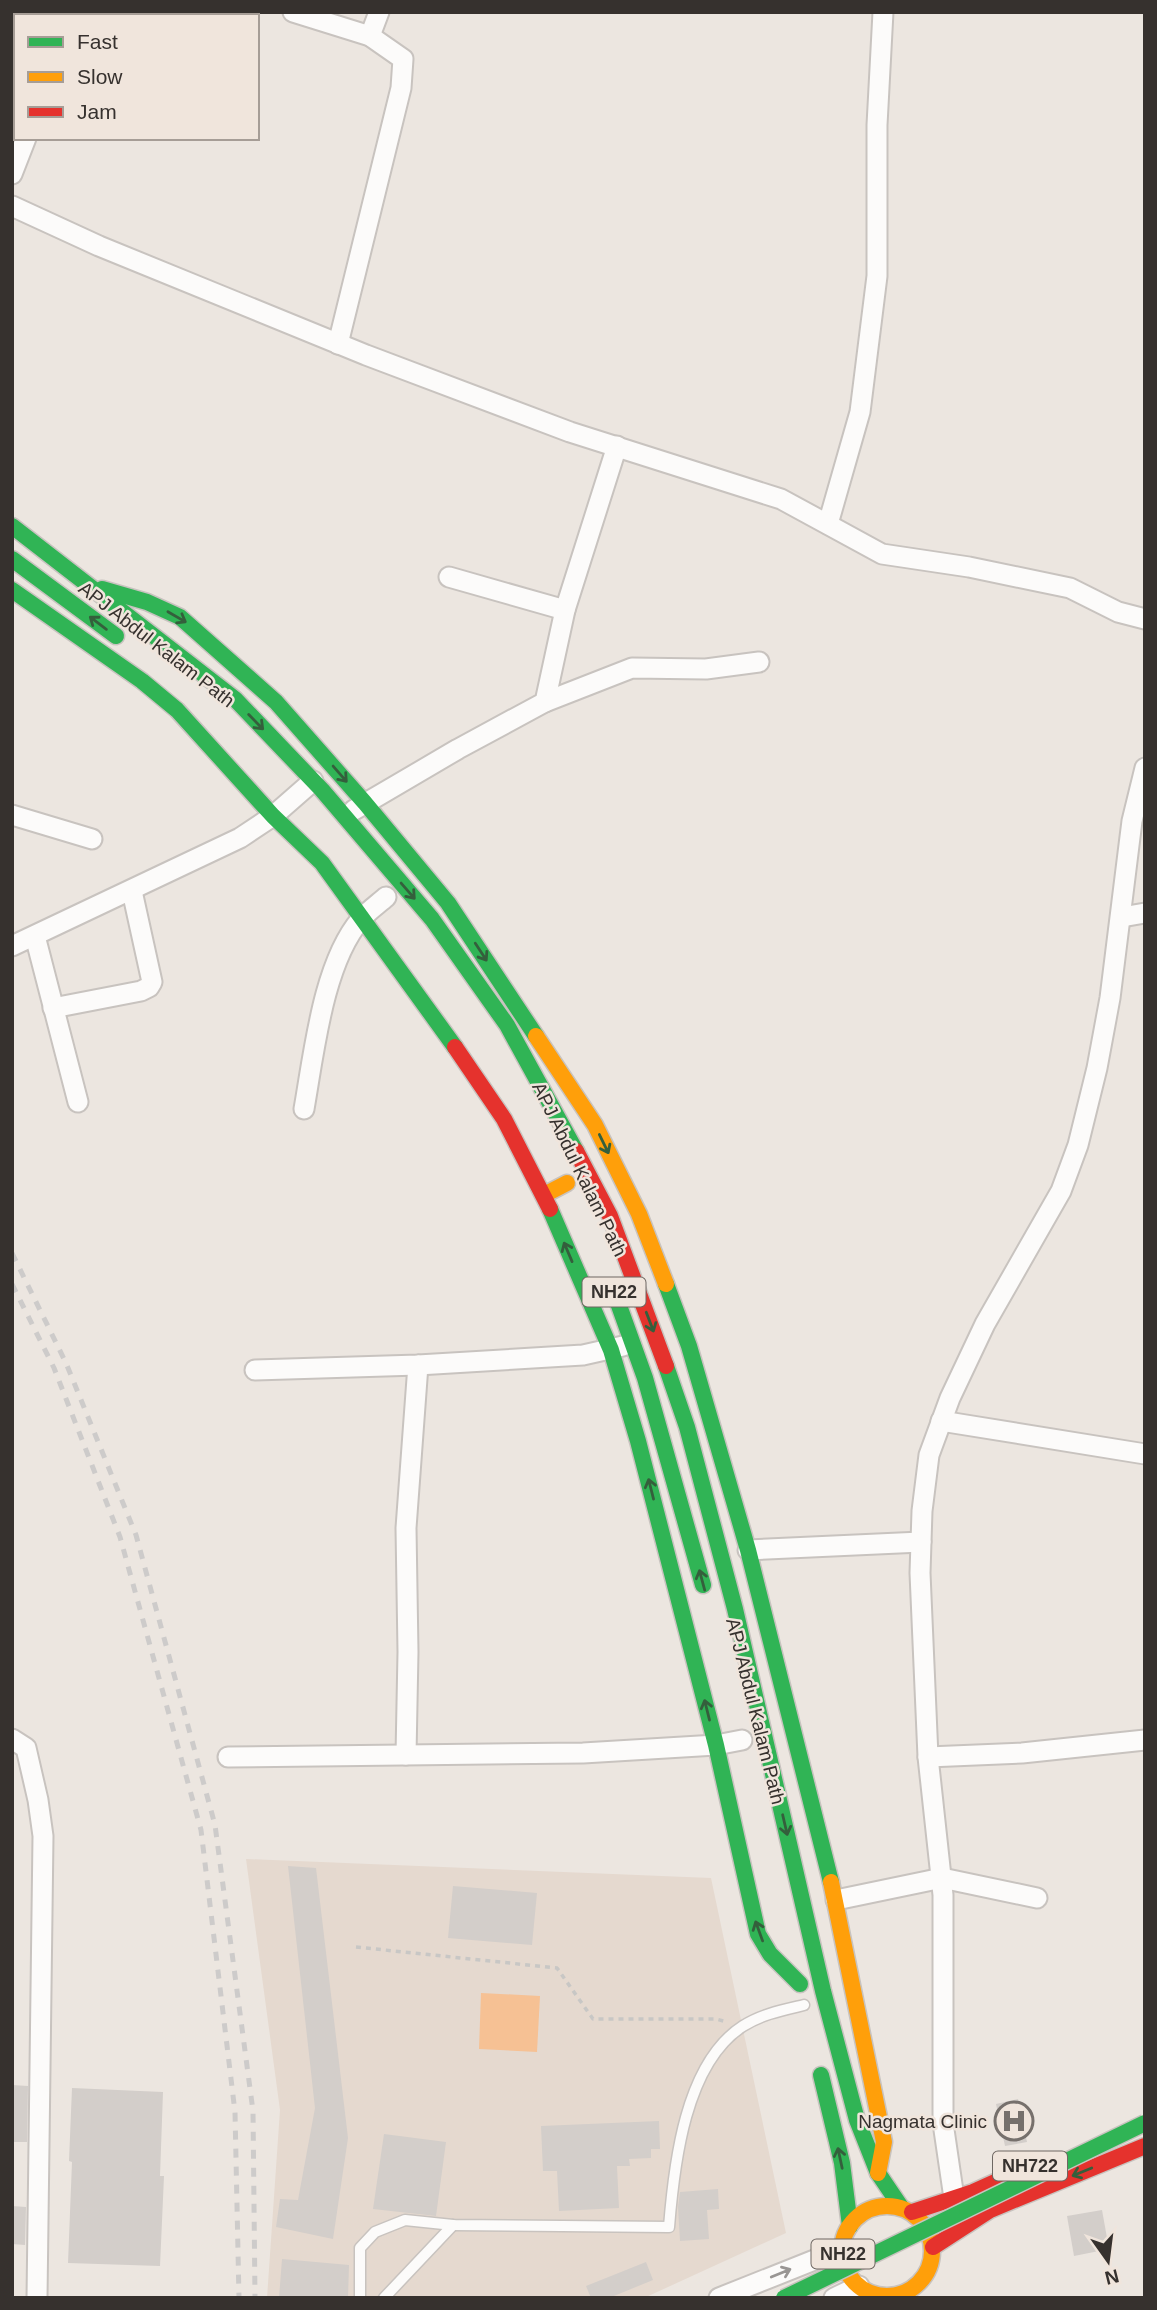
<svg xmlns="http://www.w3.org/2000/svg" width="1157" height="2310" font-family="Arial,sans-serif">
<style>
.built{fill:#e5d9cf}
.water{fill:#f6c194}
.building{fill:#d3ceca}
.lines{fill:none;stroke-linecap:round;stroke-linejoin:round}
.lane-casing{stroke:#c8c3bf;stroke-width:13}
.street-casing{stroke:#c8c3bf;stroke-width:23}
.fast-casing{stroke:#c8c3bf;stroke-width:19}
.slow-casing{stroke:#c8c3bf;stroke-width:19}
.jam-casing{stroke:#c8c3bf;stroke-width:19}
.path{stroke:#c8c7c5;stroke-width:3.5;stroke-dasharray:5 5;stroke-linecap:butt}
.lane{stroke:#fcfbfa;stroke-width:10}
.street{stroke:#fcfbfa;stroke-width:19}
.fast{stroke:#30b455;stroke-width:16}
.slow{stroke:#ff9f0a;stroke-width:16}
.jam{stroke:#e5322d;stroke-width:16}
.rail{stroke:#cdcbca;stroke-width:5;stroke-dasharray:9 9;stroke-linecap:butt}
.fast-bridge-casing{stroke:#c8c3bf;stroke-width:19;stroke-linecap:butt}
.fast-bridge{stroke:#30b455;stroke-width:16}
.oneway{stroke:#345f3c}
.oneway2{stroke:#999694}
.labels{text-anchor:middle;stroke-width:5;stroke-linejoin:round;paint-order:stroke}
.shield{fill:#f0e5dc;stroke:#6e6762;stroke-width:2}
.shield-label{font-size:18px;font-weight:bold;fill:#36312e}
.street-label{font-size:19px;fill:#36312e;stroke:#f0e5dc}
.poi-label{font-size:19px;fill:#36312e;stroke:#f0e5dc;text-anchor:end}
</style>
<rect width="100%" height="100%" fill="#ece6e0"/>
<path class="built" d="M246,1859L711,1878L786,2233L644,2298H267L280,2110Z"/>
<path class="water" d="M481,1993L540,1996L537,2052L479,2049Z"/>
<g class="building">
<path d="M288,1866L316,1868L348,2138L333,2239L276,2227L280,2199L298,2200L315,2108Z"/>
<path d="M453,1886L537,1893L532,1945L448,1938Z"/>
<path d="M12,2085L28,2086L27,2142H12Z"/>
<path d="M72,2088L163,2092L160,2176H164L160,2266L68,2263L72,2162L69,2161Z"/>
<path d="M1018,2099L1027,2142L1005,2146L996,2104Z"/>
<path d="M659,2121L660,2149H651V2158L629,2159L630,2166H617L619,2208L559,2211L557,2171H543L541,2126Z"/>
<path d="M384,2134L446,2142L436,2216L373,2209Z"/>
<path d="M718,2189L719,2209L707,2210L709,2239L680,2241L678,2207L680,2192Z"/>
<path d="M12,2206L26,2207L25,2245L12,2244Z"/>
<path d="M1102,2210L1109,2249L1074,2256L1067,2216Z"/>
<path d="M282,2259L349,2265L348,2298H279Z"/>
<path d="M646,2262L653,2280L609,2298H591L586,2286Z"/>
</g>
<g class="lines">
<defs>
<g id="lane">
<path d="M360,2298V2248L375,2232L405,2220L453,2225L669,2227C674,2164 685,2063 743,2026C762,2014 783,2010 804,2005"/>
<path d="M384,2298L453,2225"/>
</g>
<g id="street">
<path d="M293,12L370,36L403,59L401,88L338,344"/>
<path d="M60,16L61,12"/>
<path d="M370,36L379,12"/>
<path d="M12,174L26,138"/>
<path d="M12,206L99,246L366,355L570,432L781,499L882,554L969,567L1070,588L1118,612L1145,619"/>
<path d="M828,524L860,412L877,276V125L883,12"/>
<path d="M449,577L565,610"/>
<path d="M545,702L632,668L706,669L759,662"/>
<path d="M354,810L458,749L545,702L565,610L617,446"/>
<path d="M12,815L92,839"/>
<path d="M1122,917L1145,913"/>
<path d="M35,936L78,1102"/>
<path d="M12,946L240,838L273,816L313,781"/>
<path d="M53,1008L141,991L149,987L152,982L132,891"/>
<path d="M304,1109C314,1053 323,963 361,919C368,911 378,904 386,897"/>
<path d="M255,1370L418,1365L583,1355L623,1346"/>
<path d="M941,1421L1145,1454"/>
<path d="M748,1550L921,1542"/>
<path d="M12,1739L26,1748L38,1800L43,1836L37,2298"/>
<path d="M406,1755L408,1652L406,1528L418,1365"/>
<path d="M228,1757L583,1753L716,1745L742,1740"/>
<path d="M928,1757L1022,1753L1145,1740"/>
<path d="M836,1900L942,1878L1037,1898"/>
<path d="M954,2198L943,2123V1895L928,1757L920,1573L922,1511L929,1455L950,1398L985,1324L1061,1191L1078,1145L1097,1068L1110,998L1132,821L1145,768"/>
<path d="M719,2298L842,2249"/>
<path d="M834,2298L859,2286"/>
</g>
<g id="fast">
<path d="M12,526L235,699L322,790L432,919L507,1025L576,1151"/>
<path d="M12,559L116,636"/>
<path d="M102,589L147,602L180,617L276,702L365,803L448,903L536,1036"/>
<path d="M12,590L142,681L177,710L273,816L322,863L455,1047"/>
<path d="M550,1209L611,1350L638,1441L716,1745L758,1934L770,1954L800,1984"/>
<path d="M666,1284L689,1346L748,1550L831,1882"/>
<path d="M617,1300L645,1378L703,1585"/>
<path d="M666,1366L687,1427L735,1609L823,1991L857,2120L878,2173L901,2207"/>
<path d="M821,2075L842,2163L850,2226"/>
</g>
<g id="slow">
<path d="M536,1036L595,1125L639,1214L666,1284"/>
<path d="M544,1195L567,1183"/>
<path d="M831,1882L884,2142L878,2173"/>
<circle cx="887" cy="2251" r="45"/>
</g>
<g id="jam">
<path d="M455,1047L504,1119L550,1209"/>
<path d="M576,1151L610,1216L666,1366"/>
<path d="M912,2212L973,2192L1004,2178"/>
<path d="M933,2247L990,2210L1145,2146"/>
</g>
</defs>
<use href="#lane" class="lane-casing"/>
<use href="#street" class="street-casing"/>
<use href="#fast" class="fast-casing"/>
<use href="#slow" class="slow-casing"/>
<use href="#jam" class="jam-casing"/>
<path class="path" d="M356,1947L557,1968L593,2019H716L727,2022"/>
<use href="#lane" class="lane"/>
<use href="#street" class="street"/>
<use href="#fast" class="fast"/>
<use href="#slow" class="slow"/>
<use href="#jam" class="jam"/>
<g class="rail">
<path d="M12,1253L66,1363L136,1535L215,1825L253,2111L255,2298"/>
<path d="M12,1284L54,1368L120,1537L201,1830L235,2112L239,2298"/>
</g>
<defs>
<path id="fast-bridge" d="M784,2298L1145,2123"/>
</defs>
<use href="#fast-bridge" class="fast-bridge-casing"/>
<use href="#fast-bridge" class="fast-bridge"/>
</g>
<defs><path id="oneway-shaft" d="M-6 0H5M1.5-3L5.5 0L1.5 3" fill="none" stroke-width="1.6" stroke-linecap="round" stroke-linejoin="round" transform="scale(1.75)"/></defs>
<g class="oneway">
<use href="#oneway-shaft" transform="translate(177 617) rotate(30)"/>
<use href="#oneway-shaft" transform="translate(98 623) rotate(-143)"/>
<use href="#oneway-shaft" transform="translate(256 722) rotate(46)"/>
<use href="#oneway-shaft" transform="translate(340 774) rotate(49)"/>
<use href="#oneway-shaft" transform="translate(408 891) rotate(49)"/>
<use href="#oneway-shaft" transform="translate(481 952) rotate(57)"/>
<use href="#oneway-shaft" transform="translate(604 1144) rotate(64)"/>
<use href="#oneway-shaft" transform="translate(568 1252) rotate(-113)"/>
<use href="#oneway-shaft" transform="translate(650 1322) rotate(69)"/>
<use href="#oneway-shaft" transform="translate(651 1489) rotate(-104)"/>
<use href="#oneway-shaft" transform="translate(702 1580) rotate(-105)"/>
<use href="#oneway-shaft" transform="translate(707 1710) rotate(-104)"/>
<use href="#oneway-shaft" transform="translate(785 1825) rotate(77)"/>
<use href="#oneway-shaft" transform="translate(759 1931) rotate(-110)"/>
<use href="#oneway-shaft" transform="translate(840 2158) rotate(-102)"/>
<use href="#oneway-shaft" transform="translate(1082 2172) rotate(158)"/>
</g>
<use class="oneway2" href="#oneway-shaft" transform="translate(781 2273) rotate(-22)"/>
<defs>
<symbol id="hospital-ring" viewBox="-11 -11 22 22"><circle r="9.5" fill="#f0e5dc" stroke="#76706c" stroke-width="1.5"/><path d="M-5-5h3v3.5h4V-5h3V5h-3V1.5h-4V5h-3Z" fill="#76706c"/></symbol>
</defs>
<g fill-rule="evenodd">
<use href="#hospital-ring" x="992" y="2099" width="44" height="44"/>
</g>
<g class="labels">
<g class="shield">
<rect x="582.5" y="1277.5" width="63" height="29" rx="5"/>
<rect x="993" y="2151.5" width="74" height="29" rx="5"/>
<rect x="811.5" y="2239.5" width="63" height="29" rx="5"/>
</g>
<g class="shield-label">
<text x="614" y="1298">NH22</text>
<text x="1030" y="2172">NH722</text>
<text x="843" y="2260">NH22</text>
</g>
<g class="street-label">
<text transform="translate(157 644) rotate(38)" y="7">APJ Abdul Kalam Path</text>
<text transform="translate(580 1169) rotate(64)" y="7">APJ Abdul Kalam Path</text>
<text transform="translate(756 1711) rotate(76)" y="7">APJ Abdul Kalam Path</text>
</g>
<g class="poi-label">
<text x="987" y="2128">Nagmata Clinic</text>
</g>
</g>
<rect width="1157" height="2310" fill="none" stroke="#36312e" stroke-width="28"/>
<rect x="14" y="14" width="245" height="126" fill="#f0e5dc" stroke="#a69d96" stroke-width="2"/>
<rect x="28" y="37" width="35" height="10" fill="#30b455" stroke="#a69d96" stroke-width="2"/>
<text x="77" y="49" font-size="21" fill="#36312e">Fast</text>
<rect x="28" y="72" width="35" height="10" fill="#ff9f0a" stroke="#a69d96" stroke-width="2"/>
<text x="77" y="84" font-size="21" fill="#36312e">Slow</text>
<rect x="28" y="107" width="35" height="10" fill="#e5322d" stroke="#a69d96" stroke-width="2"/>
<text x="77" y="119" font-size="21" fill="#36312e">Jam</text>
<g transform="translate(1108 2261) rotate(166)" stroke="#f0e5dc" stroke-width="5" paint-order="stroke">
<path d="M0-5L12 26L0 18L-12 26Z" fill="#36312e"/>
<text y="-10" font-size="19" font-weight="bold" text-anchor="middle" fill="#36312e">N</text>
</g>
</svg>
